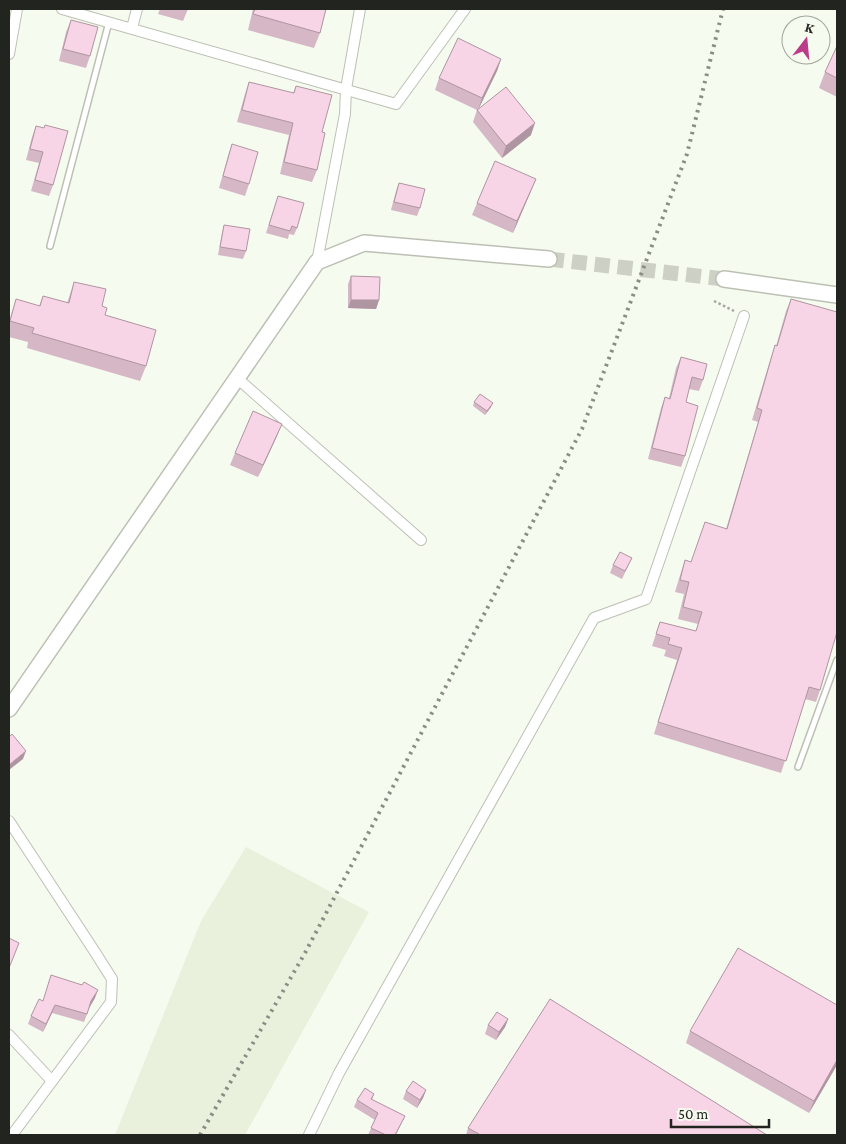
<svg xmlns="http://www.w3.org/2000/svg" width="846" height="1144" font-family="'Crimson Pro',serif">
<style>
.built{fill:#e9f1dd}
.lines{fill:none;stroke-linecap:round;stroke-linejoin:round}
.secondary-tunnel{stroke:#ccd0c5;stroke-width:15;stroke-dasharray:15 8;stroke-linecap:butt}
.lane-casing{stroke:#bcc0b4;stroke-width:8}
.street-casing{stroke:#bcc0b4;stroke-width:12}
.secondary-casing{stroke:#bcc0b4;stroke-width:18}
.path{stroke:#a4a89f;stroke-width:2.5;stroke-dasharray:2.5 2.5;stroke-linecap:butt}
.lane{stroke:#fff;stroke-width:5}
.street{stroke:#fff;stroke-width:10}
.secondary{stroke:#fff;stroke-width:15}
.rail{stroke:#898d84;stroke-width:4;stroke-dasharray:2.5 5;stroke-linecap:butt}
.wall{fill:#d5b7c6}
.shaded-wall{fill:#ae95a1}
.building{fill:#f8d5e6;stroke:#ae95a1}
</style>
<rect width="100%" height="100%" fill="#f6fbef"/>
<path class="built" d="M246,847L369,912L245,1135H115L201,921Z"/>
<g class="lines">
<path class="secondary-tunnel" d="M549,259L724,279"/>
<defs>
<g id="lane">
<path d="M50,246L109,22"/>
<path d="M798,767L837,660"/>
</g>
<g id="street">
<path d="M62,9L396,104L465,9"/>
<path d="M132,28L137,9"/>
<path d="M9,54L17,9"/>
<path d="M317,262L345,114L346,89L360,9"/>
<path d="M237,378L421,540"/>
<path d="M9,821L93,949L112,979L111,1002L12,1135"/>
<path d="M9,1035L52,1081"/>
<path d="M309,1135L339,1073L594,618L646,599L744,316"/>
</g>
<g id="secondary">
<path d="M724,279L837,295"/>
<path d="M9,709L317,262L364,243L549,259"/>
</g>
</defs>
<use href="#lane" class="lane-casing"/>
<use href="#street" class="street-casing"/>
<use href="#secondary" class="secondary-casing"/>
<path class="path" d="M714,301L734,311"/>
<use href="#lane" class="lane"/>
<use href="#street" class="street"/>
<use href="#secondary" class="secondary"/>
<path class="rail" d="M200,1135L305,953L582,429L687,154L723,9"/>
</g>
<g class="wall">
<path d="M160,9H188L183,21L158,14Z"/>
<path d="M253,9H326L320,33L314,48L248,30Z"/>
<path d="M71,20L90,56L86,68L59,61L66,32Z"/>
<path d="M837,46V97L819,88L825,72Z"/>
<path d="M501,59L497,71L479,108L531,135L502,158L473,122L477,110L435,90L439,78Z"/>
<path d="M249,82L293,93L296,86L322,132L317,170L312,182L280,174L289,135L237,122L245,94Z"/>
<path d="M36,126L53,185L49,196L31,191L39,163L26,160L32,137Z"/>
<path d="M232,144L249,184L245,196L219,188L228,156Z"/>
<path d="M536,179L531,191L513,233L472,215L477,203Z"/>
<path d="M399,183L420,208L417,216L391,210L396,191Z"/>
<path d="M278,196L297,228L294,235L289,234L288,239L266,233Z"/>
<path d="M224,225L246,251L243,259L218,255L222,233Z"/>
<path d="M351,276L379,300L376,309L348,308V284Z"/>
<path d="M74,282L102,306L105,315L146,366L140,381L27,348L28,342L9,337V321L16,299L39,306L43,296L67,303Z"/>
<path d="M791,299L820,690L816,702L805,699L781,773L654,734L677,660L664,656L666,650L652,646L660,622L696,631L698,624L678,619L684,594L675,592L681,572L685,560L691,562L726,529L758,422L752,420L771,357L775,345L776,346L786,311Z"/>
<path d="M681,357L703,380L699,391L689,389L686,402L685,456L681,467L648,459L661,408L665,397L669,398L676,368Z"/>
<path d="M474,402L491,407L485,415L473,406Z"/>
<path d="M277,436L258,477L230,465L235,453Z"/>
<path d="M632,558L622,579L610,573L613,565Z"/>
<path d="M95,998L89,1009L84,1022L52,1013L43,1032L28,1024L31,1016L43,1001Z"/>
<path d="M508,1019L505,1027L496,1040L485,1034L488,1025Z"/>
<path d="M690,1031L837,1065L809,1113L686,1043Z"/>
<path d="M426,1090L423,1098L417,1108L403,1099L406,1091Z"/>
<path d="M374,1094L372,1100L405,1116L396,1135H368L375,1120L354,1107L357,1100Z"/>
<path d="M468,1128L767,1135H466Z"/>
</g>
<g class="shaded-wall">
<path d="M501,59L497,71L478,110L482,98Z"/>
<path d="M535,123L531,135L502,158L506,146Z"/>
<path d="M536,179L531,191L513,233L517,221Z"/>
<path d="M351,300H379L376,309L348,308Z"/>
<path d="M493,403L491,407L485,415L487,411Z"/>
<path d="M282,424L277,436L258,477L263,465Z"/>
<path d="M26,751L23,759L9,770V765Z"/>
<path d="M98,990L95,998L88,1009L91,1001Z"/>
<path d="M55,1005L52,1013L43,1032L46,1024Z"/>
<path d="M508,1019L505,1027L496,1040L499,1032Z"/>
<path d="M837,1060V1065L809,1113L814,1101Z"/>
<path d="M426,1090L423,1098L417,1108L420,1100Z"/>
</g>
<g class="building">
<path d="M255,9H326L320,33L253,14Z"/>
<path d="M71,20L98,27L90,56L63,49Z"/>
<path d="M458,38L501,59L482,98L439,78Z"/>
<path d="M837,46V78L825,72Z"/>
<path d="M249,82L294,93L296,86L332,95L322,132L325,133L317,170L284,162L293,123L242,110Z"/>
<path d="M506,87L535,123L506,146L477,110Z"/>
<path d="M45,125L68,131L53,185L35,180L43,152L30,149L36,126L44,128Z"/>
<path d="M232,144L258,152L249,184L223,176Z"/>
<path d="M495,161L536,179L517,221L477,203Z"/>
<path d="M399,183L425,189L420,208L394,202Z"/>
<path d="M278,196L304,203L297,228L292,226L290,231L269,225Z"/>
<path d="M224,225L250,229L246,251L220,247Z"/>
<path d="M351,276L380,277L379,300H351Z"/>
<path d="M74,282L106,289L102,306L107,308L105,315L156,330L146,366L32,333L34,328L10,321L16,299L40,306L43,296L69,303Z"/>
<path d="M791,299L837,312V632L820,690L809,687L786,761L658,722L682,648L668,644L670,638L656,634L660,622L696,631L702,612L683,607L689,582L680,580L685,560L691,562L705,522L727,529L762,410L757,408L775,345L777,346Z"/>
<path d="M681,357L707,364L703,380L692,377L686,402L698,406L685,456L652,448L665,397L670,399Z"/>
<path d="M480,394L493,403L487,411L474,402Z"/>
<path d="M253,411L282,424L263,465L235,453Z"/>
<path d="M620,552L632,558L625,571L613,565Z"/>
<path d="M12,734L26,751L9,765V737Z"/>
<path d="M9,938L19,943L9,968Z"/>
<path d="M738,948L837,1005V1060L814,1101L690,1031Z"/>
<path d="M51,975L82,985L84,982L98,990L91,1001L87,1014L55,1005L46,1024L31,1016L39,999L43,1001Z"/>
<path d="M550,999L767,1135H479V1134L468,1128Z"/>
<path d="M497,1012L508,1019L499,1032L488,1025Z"/>
<path d="M413,1081L426,1090L420,1100L406,1091Z"/>
<path d="M365,1088L374,1094L371,1099L405,1116L395,1135H386L371,1128L378,1113L357,1100Z"/>
</g>
<rect width="846" height="1144" fill="none" stroke="#22241f" stroke-width="20"/>
<g transform="translate(806 40) rotate(16)"><circle r="24" fill="#f6fbef" stroke="#a1a59c"/>
<path d="M0-4L9 19L0 12L-9 19Z" fill="#bb3c88"/>
<text y="-8" font-size="14" font-weight="bold" text-anchor="middle" fill="#22241f">K</text>
</g>
<path d="M671 1119v8h98v-8" fill="none" stroke="#22241f" stroke-width="2.5"/>
<text x="678" y="1119" font-size="15" fill="#22241f" stroke="#f6fbef" stroke-width="4" paint-order="stroke">50 m</text>
</svg>
